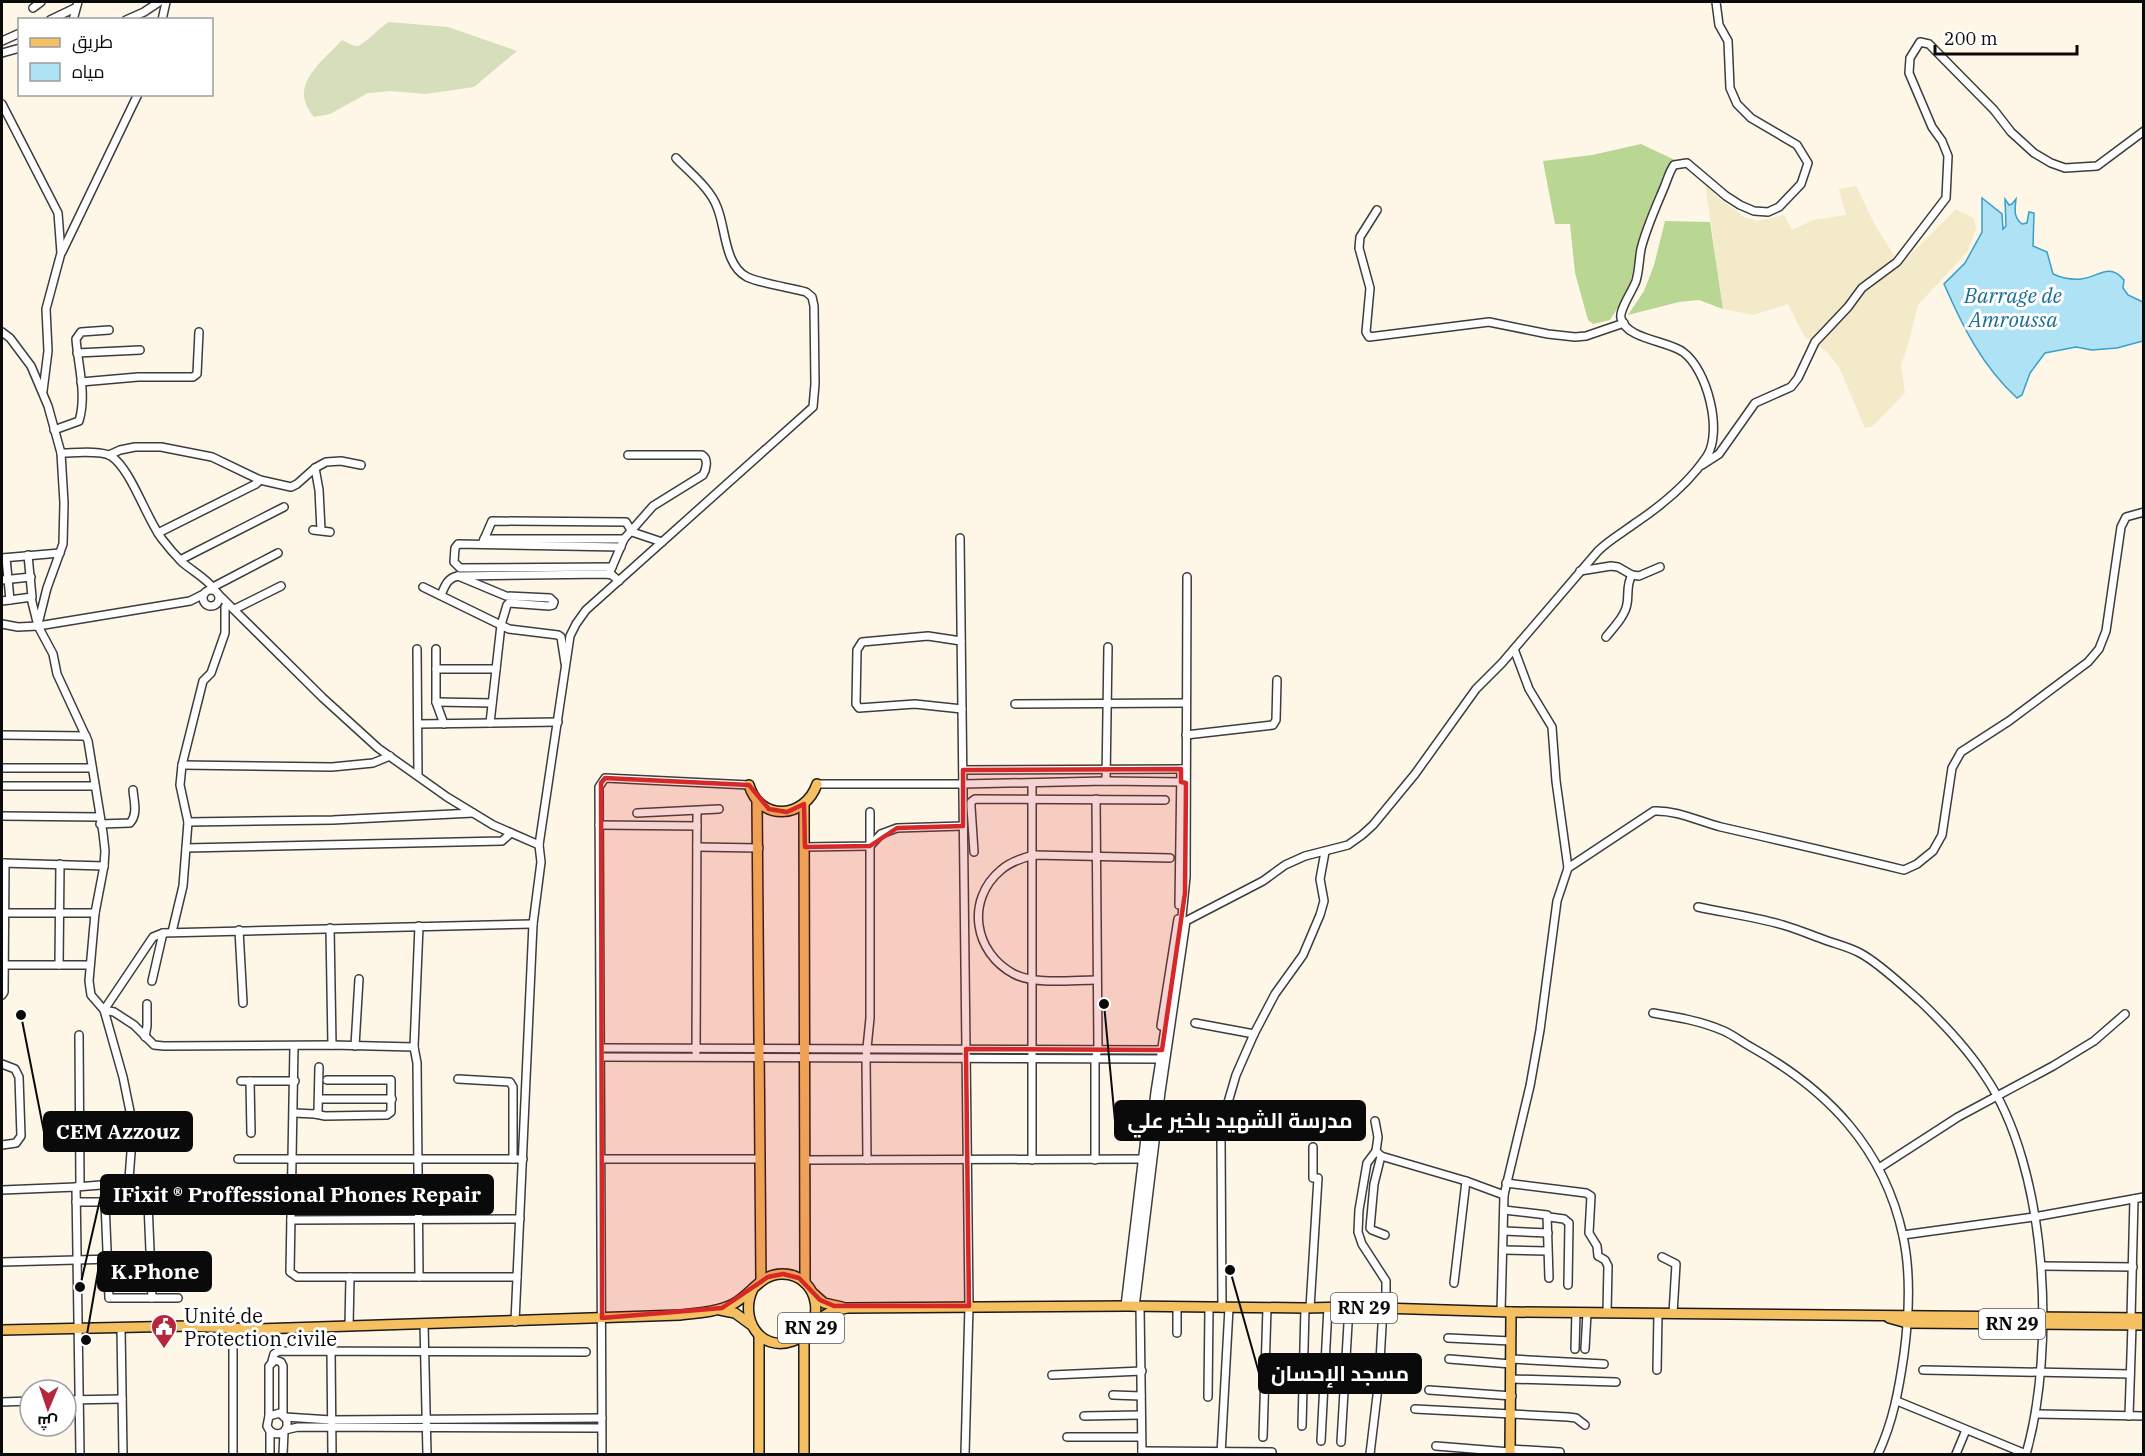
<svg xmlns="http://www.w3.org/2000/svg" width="2145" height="1456" font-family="'IBM Plex Serif',Cairo,serif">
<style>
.farmland{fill:#f3eac9}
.forest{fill:#b9d793}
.cemetery{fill:#d6debb}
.water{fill:#aee2f4;stroke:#379fc9;stroke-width:1.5}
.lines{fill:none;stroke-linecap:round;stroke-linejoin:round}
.minor-casing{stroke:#3d3d3d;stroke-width:10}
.major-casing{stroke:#1b1b1b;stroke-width:12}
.minor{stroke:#fff;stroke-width:7}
.major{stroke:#f5c061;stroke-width:9}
.marked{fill:#d62828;fill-opacity:0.2;stroke:#d62828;stroke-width:4.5;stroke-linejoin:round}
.labels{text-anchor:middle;stroke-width:6;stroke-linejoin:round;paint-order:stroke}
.shield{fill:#fff;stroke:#545454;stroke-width:1.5}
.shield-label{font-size:18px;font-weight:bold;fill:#0a0a0a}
.poi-label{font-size:20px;fill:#0a0a0a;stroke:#fff;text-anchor:start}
.water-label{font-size:21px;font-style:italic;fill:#186e96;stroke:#fff}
.leader{fill:none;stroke:#0a0a0a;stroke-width:2}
.callout-dot{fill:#0a0a0a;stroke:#fff;stroke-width:2}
.callout{fill:#0a0a0a;stroke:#0a0a0a;stroke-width:2}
.callout-label{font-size:21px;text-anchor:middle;font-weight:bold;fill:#fff}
</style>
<rect width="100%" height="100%" fill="#fef7e7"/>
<path class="farmland" d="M1705,183L1716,196L1744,217L1758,221L1784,215L1792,230L1813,220L1846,215L1839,189L1856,186L1875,225L1900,265L1956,209L1974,218L1976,229L1968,251L1918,305L1906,352L1901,364L1905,393L1873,426L1865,428L1839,367L1827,352L1804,336L1788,304L1753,315L1723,309Z"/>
<g class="forest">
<path d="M1641,144L1675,160L1639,240L1629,290L1610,320L1593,324L1588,320L1575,273L1570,224H1555L1543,161L1592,155Z"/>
<path d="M1665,221L1710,222L1723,309L1699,300L1679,302L1628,315L1644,291L1654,265Z"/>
</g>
<path class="cemetery" d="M389,22L448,27L517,51L474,87L426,94L390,91L368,93L330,114L314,117C287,86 321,63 342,40C346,42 353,46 357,46C363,46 381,26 389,22Z"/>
<path class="water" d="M1982,198L2002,214L2003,229L2006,226L2005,199L2009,205L2012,204L2016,199C2015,209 2013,217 2022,224L2027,223L2029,212L2034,213L2033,246L2047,252L2053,274C2062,278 2071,280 2081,279C2099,277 2109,262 2124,280L2123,288L2128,295L2143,302V341L2117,348L2092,350L2076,347L2045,353L2030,373L2022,395L2017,398C1982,366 1963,327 1944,284L1965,263L1982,232Z"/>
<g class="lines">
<defs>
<g id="minor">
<path d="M33,8L41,2"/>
<path d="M50,20L75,8"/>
<path d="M73,20L78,2"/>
<path d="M126,20L144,12L159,2"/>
<path d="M162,20L166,2"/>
<path d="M2,41L20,33"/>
<path d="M2,53L20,48"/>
<path d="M2,104L58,213L61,253L46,309L48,351L43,391"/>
<path d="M1377,210L1360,237L1359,248L1370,288L1366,332L1369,337L1489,322L1548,334L1575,337L1586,336L1624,323"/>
<path d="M62,252L138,94"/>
<path d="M2,332L10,338L31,366L48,406L61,453L64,503L63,544L47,588L38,624"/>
<path d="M77,353L140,350"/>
<path d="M81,382L138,377H193L197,374L199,332"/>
<path d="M54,430L79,421C87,395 78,365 76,339L81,332L109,330"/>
<path d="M61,453C73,453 101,450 111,456C131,469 146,518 162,539C168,547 176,556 183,563C194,572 207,579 215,590"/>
<path d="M109,455L120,450L135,447H161L212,457L260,480L291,487L297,484L315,468L326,462L341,461L361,465"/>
<path d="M1702,465L1719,454L1755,403L1791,387L1798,378L1815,342L1848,307L1862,288L1897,262L1946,198L1948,156L1942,141L1932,127L1909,73L1910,58L1920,42L1929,44L1994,110L2011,132L2034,153L2051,163L2065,168L2097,166L2144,131"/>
<path d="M315,468L319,490L321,530"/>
<path d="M313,530L330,532"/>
<path d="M158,533L256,484L260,480"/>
<path d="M960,538L969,1306L965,1454"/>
<path d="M484,539H624"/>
<path d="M482,544L492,521L626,522L632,532L662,542"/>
<path d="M2,558L60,553"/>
<path d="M6,558L10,600"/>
<path d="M180,560L284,507"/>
<path d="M612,567L460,568L454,562L455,548L458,544L621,547"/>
<path d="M1580,571L1611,566L1618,567L1632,575L1639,576L1660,567"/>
<path d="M609,574L624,539L653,506L703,475C706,470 709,459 702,455H628"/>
<path d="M458,576L506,596L550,598L554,602L553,605L549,606L509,603L507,605L501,625L490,723"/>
<path d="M2,580L31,577"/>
<path d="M213,587L278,553"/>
<path d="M423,587L509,629L558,635L561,637L565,663"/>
<circle cx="211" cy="598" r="8"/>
<path d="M218,594L323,698L378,748L447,797L493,825L539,845"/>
<path d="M441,595C445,586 447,578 458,576L606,574L612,575L619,581"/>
<path d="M2,601L32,597L28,555"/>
<path d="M235,609L281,586"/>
<path d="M2,624L18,627L38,626L190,601L204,594"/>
<path d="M1606,637C1614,627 1625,616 1627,604C1629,593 1626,585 1632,575"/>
<path d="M961,641L928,636L862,642L857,650L856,704L859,708L915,704L962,709"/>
<path d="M417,649L418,775"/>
<path d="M436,649V702L444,724"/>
<path d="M1514,649L1529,689L1552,727L1556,781L1568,868"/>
<path d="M436,669H496"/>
<path d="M436,702L492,703"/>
<path d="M1015,704L1186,703"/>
<path d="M418,724L558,722"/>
<path d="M2,735L86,736"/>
<path d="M1186,735L1273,725L1276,720L1277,680"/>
<path d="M182,765L332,767L373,763L390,756"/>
<path d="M2,768H92"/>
<path d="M963,770L1185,769"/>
<path d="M1106,781L1108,647"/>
<path d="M817,784H963L1106,781L1184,782"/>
<path d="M2,786H95"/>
<path d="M637,813L719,809"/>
<path d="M2,816L99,817"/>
<path d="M188,822L333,820L473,813"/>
<path d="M100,824L130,823C138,814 134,802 133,790"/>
<path d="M599,825L697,826"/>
<path d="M697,847L759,848"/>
<path d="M805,847L870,846L881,834L897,828L963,826"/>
<path d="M186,848L502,841L511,833"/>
<path d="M974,852L971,807V802L975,799L1165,800"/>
<path d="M2,863L104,866L105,851L103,833L88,741L57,674L53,654L38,626L31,598"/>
<path d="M1179,905L1181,769"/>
<path d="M1698,907C1726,913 1756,917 1783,925C1797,929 1811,935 1825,940C1836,944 1849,947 1860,953C1879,963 1903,986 1920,1001C1944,1024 1967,1048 1985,1076C2048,1168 2056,1349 2026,1454"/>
<path d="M5,913H95"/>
<path d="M419,926L414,1047L417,1063L419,1277"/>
<path d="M1181,926L1186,877L1187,577"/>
<path d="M330,928L332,1045"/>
<path d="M239,930L243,1003"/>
<path d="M172,932L183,886L188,822L180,785L182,765L203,681L211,673L225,633V607"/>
<path d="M5,965H90"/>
<path d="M59,965L60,864"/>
<path d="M1096,980C1072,980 1035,985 1014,974C974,953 965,900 1001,870C1010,862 1022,858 1034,855L1170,858"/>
<path d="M152,981L163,933"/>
<path d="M2,995L4,992L5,863"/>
<path d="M1653,1013C1677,1017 1701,1021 1724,1031C1733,1035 1742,1042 1751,1047C1828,1090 1884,1148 1903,1236C1911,1273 1909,1316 1904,1354C1899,1389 1893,1422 1878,1454"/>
<path d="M1195,1023L1254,1034"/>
<path d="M1161,1026L1178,919"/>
<path d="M79,1035L80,1186"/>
<path d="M145,1037L147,1026V1004"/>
<path d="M294,1046L290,1272L297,1277H517"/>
<path d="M355,1046L359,979"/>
<path d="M414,1047L332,1045L164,1046L154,1045L134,1025L114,1012L104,1010L153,937L163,933L533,924"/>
<path d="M601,1048L1162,1050"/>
<path d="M696,1052L697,811"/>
<path d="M601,1057L1161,1059"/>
<path d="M2,1064L15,1069L19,1077L21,1136L16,1143L2,1145"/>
<path d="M458,1079L510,1082L513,1087V1159"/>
<path d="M241,1081H295"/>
<path d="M250,1081L251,1133"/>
<path d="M319,1099H392"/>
<path d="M294,1113L315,1114L318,1111L319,1067"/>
<path d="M315,1114L325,1116L387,1115L391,1112V1080H327"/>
<path d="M1375,1121L1378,1137L1376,1151L1381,1156L1466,1181L1504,1195"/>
<path d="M1376,1151L1367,1163L1359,1210L1358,1232L1362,1244L1386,1281V1308"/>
<path d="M1381,1156L1374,1184L1370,1228L1372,1230L1385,1235"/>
<path d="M238,1159H523"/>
<path d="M601,1159H760"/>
<path d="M806,1160L1145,1159"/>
<path d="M867,1160L866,1058L870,1018V812"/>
<path d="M1032,1160V783"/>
<path d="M1095,1160V1059L1098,1050L1096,799"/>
<path d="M1879,1168L1958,1117L2053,1066L2094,1041L2125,1014"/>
<path d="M1506,1183L1586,1193L1591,1196L1589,1233L1597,1246L1598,1256L1605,1260L1608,1266L1607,1313"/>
<path d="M235,1184L292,1183"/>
<path d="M76,1187L126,1183L129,1179L133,1126L123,1077L104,1010L91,995L89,981L95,913L104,866"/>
<path d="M2,1190L76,1187L80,1454"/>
<path d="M76,1202H145L148,1203L152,1298"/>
<path d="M105,1202L109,1298H178"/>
<path d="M1504,1210L1547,1215L1549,1278"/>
<path d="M1549,1217L1564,1219L1569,1223L1568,1285"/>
<path d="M291,1220L520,1219"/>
<path d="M1504,1231L1548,1233"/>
<path d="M1903,1235L2034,1217L2144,1197"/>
<path d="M1503,1250L1547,1251"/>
<path d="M1662,1257L1676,1264L1673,1314"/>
<path d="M2,1262L150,1258"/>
<path d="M2042,1266L2133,1267"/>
<path d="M1454,1283L1466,1181"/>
<path d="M1125,1306L1145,1138"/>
<path d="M1130,1306L1155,1092L1176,958"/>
<path d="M1135,1307L1161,1092L1186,921L1263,881L1285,865L1305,856L1348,845L1362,835L1373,825L1415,774L1476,689L1502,663L1598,551C1609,540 1622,533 1634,524C1661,506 1689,483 1707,456C1723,431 1707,369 1683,352C1669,341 1625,339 1621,318C1619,310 1633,290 1636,281C1639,271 1639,260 1641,249C1646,229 1655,209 1663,190C1667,181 1669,172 1674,165L1687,163L1726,196L1740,205L1754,211L1768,212L1779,207L1801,184L1808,163L1797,145L1751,118L1737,104L1730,88L1728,41L1719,25L1716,2"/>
<path d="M1140,1307L1142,1454"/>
<path d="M1222,1308L1221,1140L1224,1116L1236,1075L1254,1034L1275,994L1303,955L1320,915L1324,901L1320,879L1325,852"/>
<path d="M1310,1308L1318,1178H1313V1147"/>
<path d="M1501,1312L1504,1195L1530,1086L1540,1030L1557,901L1568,868L1654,811C1677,810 1698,821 1721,827C1782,841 1843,855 1904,870L1917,864L1933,851L1942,835L1952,768L1961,752L2009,721L2088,662L2099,649L2106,631L2121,527L2126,517L2144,512"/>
<path d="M2131,1318L2134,1199"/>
<path d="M515,1322L533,924L541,862L539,845L570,636L576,624L586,610L813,407L815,384L814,306L812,297L806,292C792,288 759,283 747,277C724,265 726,228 717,207C710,188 689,172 676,158"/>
<path d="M424,1324L427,1454"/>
<path d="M349,1326L350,1277"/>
<path d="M121,1328L123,1454"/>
<path d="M233,1328V1454"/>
<path d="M1177,1333V1307"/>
<path d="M1448,1338L1511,1341"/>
<path d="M1575,1349L1576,1312"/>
<path d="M1585,1349L1587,1313"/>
<path d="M331,1351L332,1454"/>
<path d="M1449,1359L1511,1364"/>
<path d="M1511,1359L1604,1364"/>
<path d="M272,1361L274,1354L279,1351L586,1352"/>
<path d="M1657,1370L1658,1314"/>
<path d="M1923,1370L2130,1374"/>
<path d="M1052,1375L1142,1371"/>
<path d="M1511,1379L1616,1382"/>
<path d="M1429,1390L1512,1396"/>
<path d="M1113,1395L1141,1396"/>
<path d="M1208,1397L1209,1307"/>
<path d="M66,1400L122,1399"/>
<path d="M1897,1401L2026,1454"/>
<path d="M2,1402L30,1401"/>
<path d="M1415,1409L1568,1417L1576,1418L1585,1425"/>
<path d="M2037,1414L2144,1416"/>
<path d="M269,1416V1366L275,1360L281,1362L283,1366V1415"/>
<path d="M1084,1416L1141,1415"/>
<path d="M2129,1416L2132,1325"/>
<path d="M285,1417L331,1420L602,1418"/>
<path d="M1302,1426L1305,1308"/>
<path d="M285,1430L298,1427L601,1428"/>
<path d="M270,1432V1454"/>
<path d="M1067,1437H1141"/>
<path d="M1263,1437L1267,1308"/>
<path d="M1321,1441L1328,1307"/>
<path d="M1341,1442L1349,1307"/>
<path d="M1436,1446L1510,1452"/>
<path d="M1510,1449L1560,1452"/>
<path d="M1142,1451L1272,1452"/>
<path d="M283,1454L284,1432L287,1427V1420L280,1413L269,1416L267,1426C270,1433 276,1436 284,1432"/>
<path d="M602,1454L599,787L605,778L749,785"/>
<path d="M1221,1454L1229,1308"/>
<path d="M1370,1454L1379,1379L1383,1308"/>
<path d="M1956,1454L1966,1430"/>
</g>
<g id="major">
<path d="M749,785C760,822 805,819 817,784"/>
<path d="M757,801L761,1281"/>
<path d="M804,804L805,1283"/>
<path d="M814,1294L824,1303L842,1307"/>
<path d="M720,1310L735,1313L750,1324"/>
<path d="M1889,1318L1907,1323L2144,1325"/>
<path d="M815,1321L830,1312L847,1308L1127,1306L1305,1308L1349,1307L1511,1312L2144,1318"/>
<path d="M2,1330L187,1326L258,1329L680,1315C697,1313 717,1312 733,1304C751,1295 761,1273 783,1274C821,1275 828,1329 793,1341C759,1353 739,1317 753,1289"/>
<path d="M804,1336V1454"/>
<path d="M759,1454V1335"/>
<path d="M1510,1454L1511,1312"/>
</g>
</defs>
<use href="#minor" class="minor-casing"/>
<use href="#major" class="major-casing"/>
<use href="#minor" class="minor"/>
<use href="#major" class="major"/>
</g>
<path class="marked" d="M1181,769V782L1186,783L1185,893L1162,1050L966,1049L969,1306H834L820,1300L799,1278L783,1274L768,1277L722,1308L602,1318L601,783L605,778L749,785L769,809L787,812L804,804L805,847L870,846L897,828L963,826V770Z"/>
<defs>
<symbol id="civic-pin" viewBox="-11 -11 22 30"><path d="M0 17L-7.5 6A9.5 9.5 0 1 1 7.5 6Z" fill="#b5273e" stroke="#fff"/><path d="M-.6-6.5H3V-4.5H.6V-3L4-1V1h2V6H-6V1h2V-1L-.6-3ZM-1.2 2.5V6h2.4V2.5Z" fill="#fff"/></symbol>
</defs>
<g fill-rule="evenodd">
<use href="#civic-pin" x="149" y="1312" width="30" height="40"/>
</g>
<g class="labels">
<g class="shield">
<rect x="1331" y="1293" width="66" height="30" rx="4.5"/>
<rect x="1979" y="1309" width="66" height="30" rx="4.5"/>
<rect x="778" y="1313" width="66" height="30" rx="4.5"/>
</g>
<g class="shield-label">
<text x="1364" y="1314">RN 29</text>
<text x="2012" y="1330">RN 29</text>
<text x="811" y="1334">RN 29</text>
</g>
<g class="poi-label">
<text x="184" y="1323">Unité de<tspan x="184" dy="23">Protection civile</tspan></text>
</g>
<g class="water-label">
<text x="2013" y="303">Barrage de<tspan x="2013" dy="24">Amroussa</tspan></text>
</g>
</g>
<path class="leader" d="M1104 1004L1115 1121M21 1015L44 1132M80 1287L101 1195M86 1340L98 1271M1230 1270L1259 1373"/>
<g class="callout-dot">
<circle cx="1104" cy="1004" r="6"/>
<circle cx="21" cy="1015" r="6"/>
<circle cx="80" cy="1287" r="6"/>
<circle cx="86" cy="1340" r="6"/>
<circle cx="1230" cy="1270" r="6"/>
</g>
<g class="callout">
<rect x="1115" y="1101" width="250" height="39" rx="6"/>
<rect x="44" y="1112" width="148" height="39" rx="6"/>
<rect x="101" y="1175" width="392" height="39" rx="6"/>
<rect x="98" y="1252" width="113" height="39" rx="6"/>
<rect x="1259" y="1354" width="162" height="39" rx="6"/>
</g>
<g class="callout-label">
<text x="1240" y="1128">مدرسة الشهيد بلخير علي</text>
<text x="118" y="1139">CEM Azzouz</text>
<text x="297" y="1202">IFixit ® Proffessional Phones Repair</text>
<text x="155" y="1279">K.Phone</text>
<text x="1340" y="1381">مسجد الإحسان</text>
</g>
<rect width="2145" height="1456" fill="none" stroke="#0a0a0a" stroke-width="6"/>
<rect x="18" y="18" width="195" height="78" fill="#ffffff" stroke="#9d9d9d" stroke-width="1.5"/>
<rect x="30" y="38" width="30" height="9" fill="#f5c061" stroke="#9d9d9d" stroke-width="1.5"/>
<text x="72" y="48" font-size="18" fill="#0a0a0a">طريق</text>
<rect x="30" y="63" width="30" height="18" fill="#aee2f4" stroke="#9d9d9d" stroke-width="1.5"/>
<text x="72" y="78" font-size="18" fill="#0a0a0a">مياه</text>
<g transform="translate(48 1408) rotate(182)"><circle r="28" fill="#ffffff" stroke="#9d9d9d" stroke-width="1.5"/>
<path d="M0-4.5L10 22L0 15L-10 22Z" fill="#b5273e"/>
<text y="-9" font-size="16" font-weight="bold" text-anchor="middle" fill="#0a0a0a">ش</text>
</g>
<path d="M1935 45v9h142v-9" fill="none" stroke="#0a0a0a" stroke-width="3"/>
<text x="1944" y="45" font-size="18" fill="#0a0a0a" stroke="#ffffff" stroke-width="4.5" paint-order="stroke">200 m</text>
</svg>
